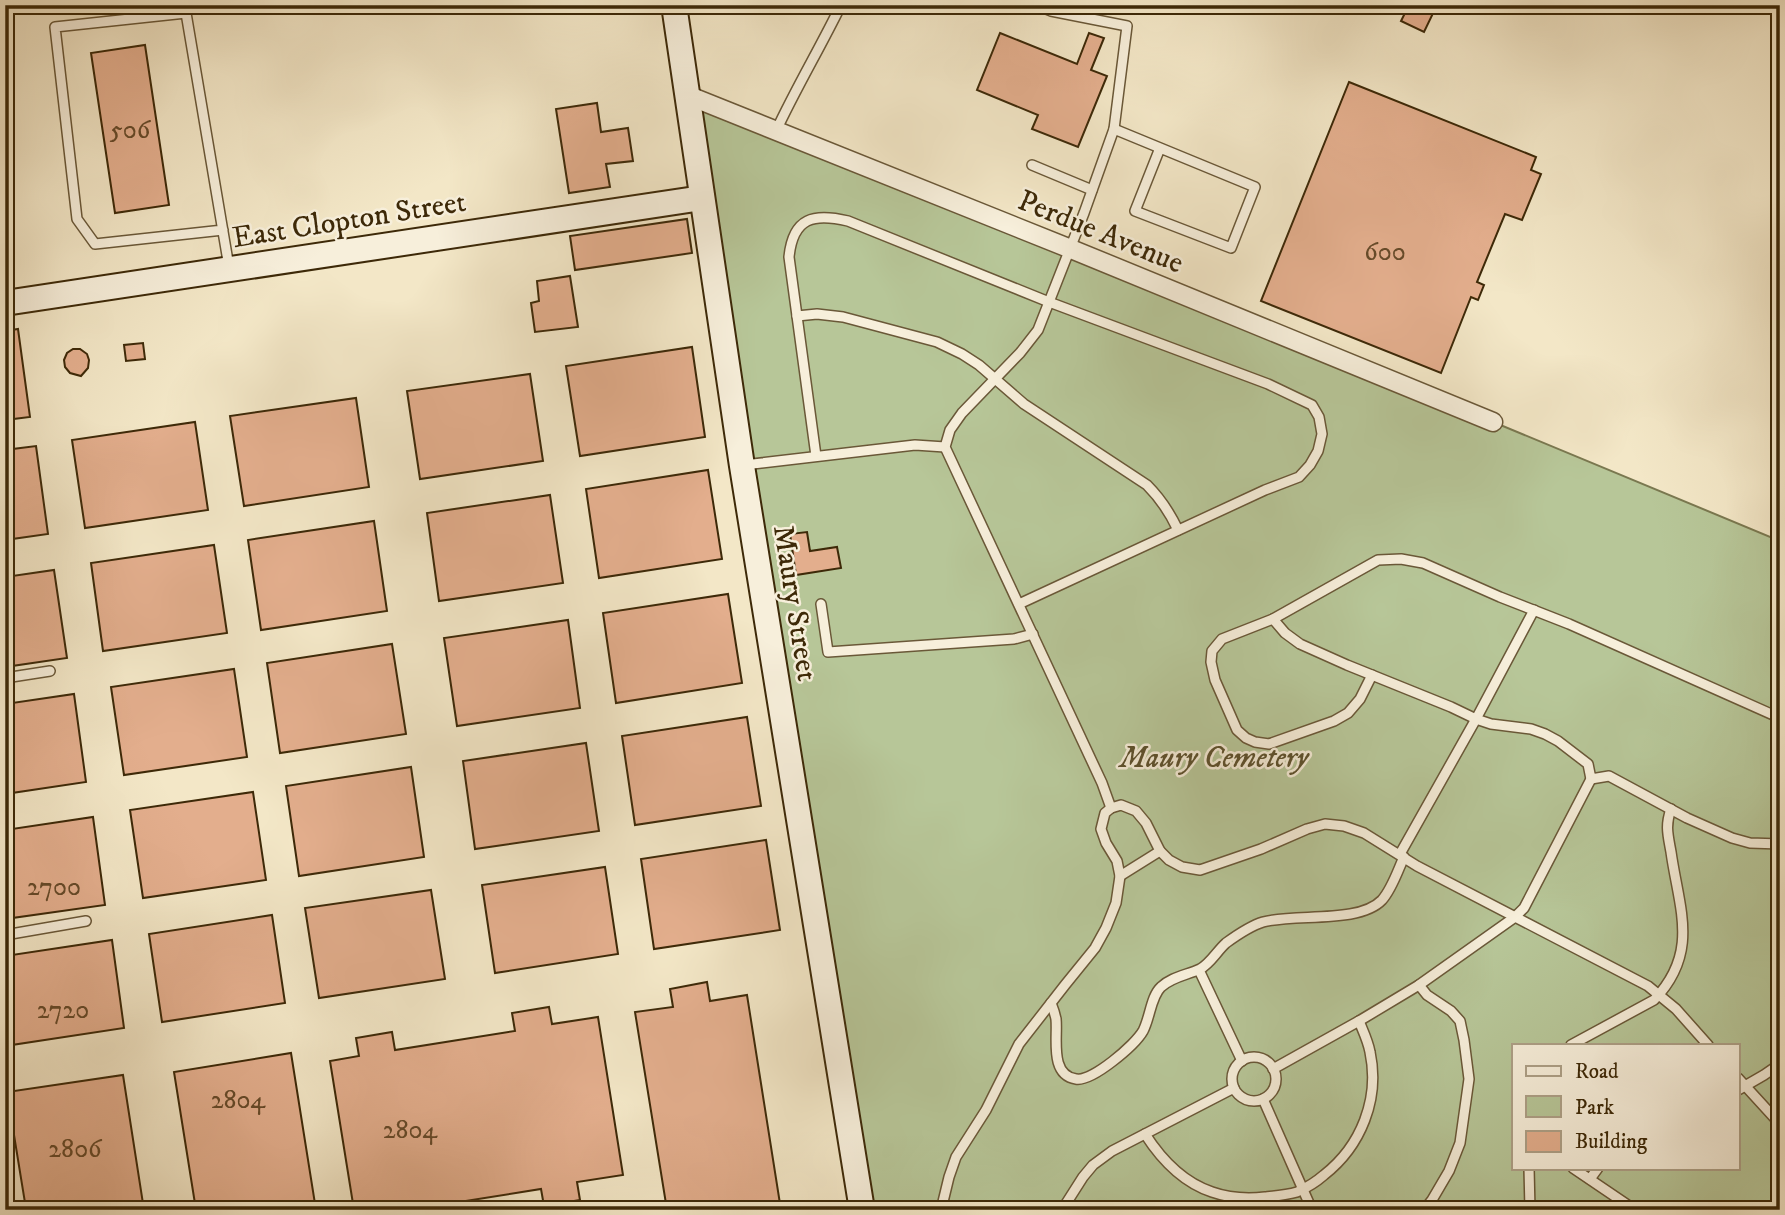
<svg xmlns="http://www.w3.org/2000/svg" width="1785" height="1215" font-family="'IM FELL DW Pica',serif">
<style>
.green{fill:#b7c698;stroke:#7a7850;stroke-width:2;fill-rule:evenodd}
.building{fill:#e3ae8d;stroke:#3d2908;stroke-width:2}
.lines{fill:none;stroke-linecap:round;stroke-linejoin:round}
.lane-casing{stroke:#6a5838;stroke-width:12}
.street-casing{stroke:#6a5838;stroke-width:21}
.secondary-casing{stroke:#3d2908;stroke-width:28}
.lane{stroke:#f7efdb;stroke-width:9}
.street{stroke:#f7efdb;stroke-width:18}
.secondary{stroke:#f7efdb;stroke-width:24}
.labels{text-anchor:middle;stroke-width:5;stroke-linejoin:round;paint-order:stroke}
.number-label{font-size:26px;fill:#664a29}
.street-label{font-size:30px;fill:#3d2908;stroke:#f7efdb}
.park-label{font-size:30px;font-style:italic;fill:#5c502c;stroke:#f7efdb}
</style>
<rect width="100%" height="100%" fill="#f3e7c7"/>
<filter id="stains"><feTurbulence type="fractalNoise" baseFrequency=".00286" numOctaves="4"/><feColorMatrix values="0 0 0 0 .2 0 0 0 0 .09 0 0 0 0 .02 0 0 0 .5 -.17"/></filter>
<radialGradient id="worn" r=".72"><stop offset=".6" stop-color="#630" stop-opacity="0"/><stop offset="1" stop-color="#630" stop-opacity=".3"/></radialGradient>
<path class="green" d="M686,87L1780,541V1210H863ZM1514,1045H1738V1168H1514Z"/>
<g class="building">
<path d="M1409,5H1437L1424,32L1401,21Z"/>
<path d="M1000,33L1077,64L1089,33L1104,38L1091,70L1107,76L1078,147L1032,129L1038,115L977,90Z"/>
<path d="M145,45L169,205L115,213L91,53Z"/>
<path d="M1349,82L1536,157L1531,170L1541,174L1522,220L1505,214L1477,282L1484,285L1478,300L1471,297L1441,373L1261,301Z"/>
<path d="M597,103L601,132L628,128L633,161L606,164L610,187L569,193L556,109Z"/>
<path d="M687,219L692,253L575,270L570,236Z"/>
<path d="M570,276L578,327L535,332L531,303L539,301L537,281Z"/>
<path d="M18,329L30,417L5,420V331Z"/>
<path d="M143,343L145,359L126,361L124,345Z"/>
<path d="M692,347L705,437L580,456L566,366Z"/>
<path d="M73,349H80L87,354L89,360L88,368L81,376L70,373L65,367L64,360L67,353Z"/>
<path d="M530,374L543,461L420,479L407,391Z"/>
<path d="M356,398L369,487L244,506L230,416Z"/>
<path d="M195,422L208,510L85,528L72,440Z"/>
<path d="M36,446L48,534L5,540V450Z"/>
<path d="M708,470L722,559L599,578L586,489Z"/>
<path d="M550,495L563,583L439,601L427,513Z"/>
<path d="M374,521L387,611L261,630L248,540Z"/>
<path d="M807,532L810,551L837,547L841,568L796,575L790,534Z"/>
<path d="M214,545L227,633L103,651L91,563Z"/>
<path d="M54,570L67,658L5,667V577Z"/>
<path d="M728,594L742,683L616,703L603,613Z"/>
<path d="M568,620L580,708L457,726L444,638Z"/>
<path d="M392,644L406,734L280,753L267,663Z"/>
<path d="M234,669L247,757L124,775L111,687Z"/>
<path d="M74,694L86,782L5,794V704Z"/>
<path d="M747,717L761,806L635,825L622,736Z"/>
<path d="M586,743L599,831L475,849L463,761Z"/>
<path d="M411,767L424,857L299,876L286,786Z"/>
<path d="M253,792L266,880L143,898L130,810Z"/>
<path d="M93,817L105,905L5,919V830Z"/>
<path d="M766,840L780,930L654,949L641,859Z"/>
<path d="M605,867L618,954L495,973L482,885Z"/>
<path d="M431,890L445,979L319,998L305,908Z"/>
<path d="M272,915L285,1003L162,1022L149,934Z"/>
<path d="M112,940L124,1028L5,1046V956Z"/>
<path d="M707,982L710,1001L747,995L781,1210H667L635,1012L673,1007L670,989Z"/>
<path d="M549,1007L552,1024L598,1017L623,1175L577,1182L580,1200L544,1206L541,1189L421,1208L422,1210H354L330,1061L359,1056L356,1038L392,1032L395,1050L515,1031L512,1013Z"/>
<path d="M291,1053L316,1210H196L174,1072Z"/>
<path d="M123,1075L144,1210H68L67,1205L26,1209L7,1092Z"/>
</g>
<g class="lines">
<defs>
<g id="lane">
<path d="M1036,5L1051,11L1127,26L1114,129"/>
<path d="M776,131C796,88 820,48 841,5"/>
<path d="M1032,165L1092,190"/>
<path d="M223,230L95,244L77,219L55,27L186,13L229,267"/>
<path d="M797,316L817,314L843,317L937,342L962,354L979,365L1024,404L1147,485C1161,499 1170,513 1178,530"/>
<path d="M816,456L789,257C793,217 814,213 848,221L1049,302L1268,384L1312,405L1319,417L1322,434L1318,451L1310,465L1299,477L1265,490L1019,604"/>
<path d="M744,465L915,445L945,447"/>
<path d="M821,604L828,652L1014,639L1033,634"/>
<path d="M1273,619L1285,633L1300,644L1347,665L1451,707L1476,719L1491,724L1531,729L1545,734L1558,741L1588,764L1591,779L1609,776L1687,818L1732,838L1750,843L1780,844"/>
<path d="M1372,675L1360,699L1348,713L1334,721L1269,744L1255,742L1246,738L1237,730L1215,680L1211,662L1212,651L1222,639L1273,619L1378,560L1401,559L1423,563L1500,597L1569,624L1780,718"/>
<path d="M5,678L50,671"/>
<path d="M1775,716L1780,706"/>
<path d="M1111,808L1102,783L945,447L950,430L962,413L1020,353L1038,330L1084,213L1114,129L1255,187L1231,248L1135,211L1160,148"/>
<path d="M1400,854L1476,719L1534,610"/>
<path d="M1120,876L1160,851"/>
<path d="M5,935L86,921"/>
<path d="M1199,970L1242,1061"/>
<path d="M1419,985L1427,995L1451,1011L1460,1021L1464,1040L1469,1079L1460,1143L1449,1171L1432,1200L1424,1210"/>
<path d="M1051,1003C1053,1008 1055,1014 1056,1019C1058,1037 1049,1075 1076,1079C1092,1082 1135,1045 1143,1031C1150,1018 1151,996 1161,987C1171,977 1187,975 1200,969C1210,964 1217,951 1226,943C1237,935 1250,926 1263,922C1296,913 1359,924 1382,900C1392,889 1398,870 1404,857"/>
<path d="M1571,1045L1654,1000C1700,952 1679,909 1671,852C1668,835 1665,826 1671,809"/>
<circle cx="1254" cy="1079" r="22"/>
<path d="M1273,1069L1359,1021L1419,985L1515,917L1524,908L1591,779"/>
<path d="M1738,1078L1780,1124"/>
<path d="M1738,1090L1764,1075L1780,1064"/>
<path d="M1263,1099L1312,1210"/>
<path d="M1145,1134C1161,1159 1182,1182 1212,1192C1229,1198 1247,1199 1265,1197C1275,1196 1287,1195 1297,1192C1306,1188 1316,1182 1324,1175C1361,1146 1380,1099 1370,1052C1368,1041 1363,1031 1359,1021"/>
<path d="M1529,1168L1530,1210"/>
<path d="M1573,1168L1635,1210"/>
<path d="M1590,1179L1598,1168"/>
<path d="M941,1210L949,1177L956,1157L986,1110L1019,1044L1065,985L1095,948L1106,928L1116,903L1120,876L1117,861L1106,843L1101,829L1105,813L1111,808L1121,805L1136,811L1146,823L1160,851L1169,860L1182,867L1200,870L1261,849L1307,829L1325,824L1344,826L1364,833L1417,866L1648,986L1676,1009L1708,1045"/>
<path d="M1062,1210L1083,1177L1093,1165L1112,1151L1234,1088"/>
</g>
<path id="street" d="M687,95L1071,249L1493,422"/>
<g id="secondary">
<path d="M674,5L742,466L862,1210"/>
<path d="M5,303L702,198"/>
</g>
</defs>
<use href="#lane" class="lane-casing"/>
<use href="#street" class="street-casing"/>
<use href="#secondary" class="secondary-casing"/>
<use href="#lane" class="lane"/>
<use href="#street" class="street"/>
<use href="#secondary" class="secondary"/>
</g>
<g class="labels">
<g class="number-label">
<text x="130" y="138">506</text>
<text x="1385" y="260">600</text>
<text x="54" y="895">2700</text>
<text x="63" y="1018">2720</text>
<text x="238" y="1108">2804</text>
<text x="410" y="1138">2804</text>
<text x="75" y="1157">2806</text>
</g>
<g class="street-label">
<text transform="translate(349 219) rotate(-9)" y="10">East Clopton Street</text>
<text transform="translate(1101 231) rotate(22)" y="10">Perdue Avenue</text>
<text transform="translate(796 603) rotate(81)" y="10">Maury Street</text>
</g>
<g class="park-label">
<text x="1214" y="767">Maury Cemetery</text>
</g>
</g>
<rect width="1785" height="1215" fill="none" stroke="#f3e7c7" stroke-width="28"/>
<rect x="7" y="7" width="1771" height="1201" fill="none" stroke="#3d2908" stroke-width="3.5"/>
<rect x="14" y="14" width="1757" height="1187" fill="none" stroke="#3d2908" stroke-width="2"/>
<rect x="1512" y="1044" width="228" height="126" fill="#f7efdb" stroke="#ada087" stroke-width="2"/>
<rect x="1526" y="1066" width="35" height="10" fill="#f7efdb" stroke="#ada087" stroke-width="2"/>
<text x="1575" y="1078" font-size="21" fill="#3d2908">Road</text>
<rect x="1526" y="1096" width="35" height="21" fill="#b7c698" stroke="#ada087" stroke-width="2"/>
<text x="1575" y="1114" font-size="21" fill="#3d2908">Park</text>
<rect x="1526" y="1131" width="35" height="21" fill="#e3ae8d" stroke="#ada087" stroke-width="2"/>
<text x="1575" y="1148" font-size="21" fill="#3d2908">Building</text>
<rect width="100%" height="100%" filter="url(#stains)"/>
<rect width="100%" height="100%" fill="url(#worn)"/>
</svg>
